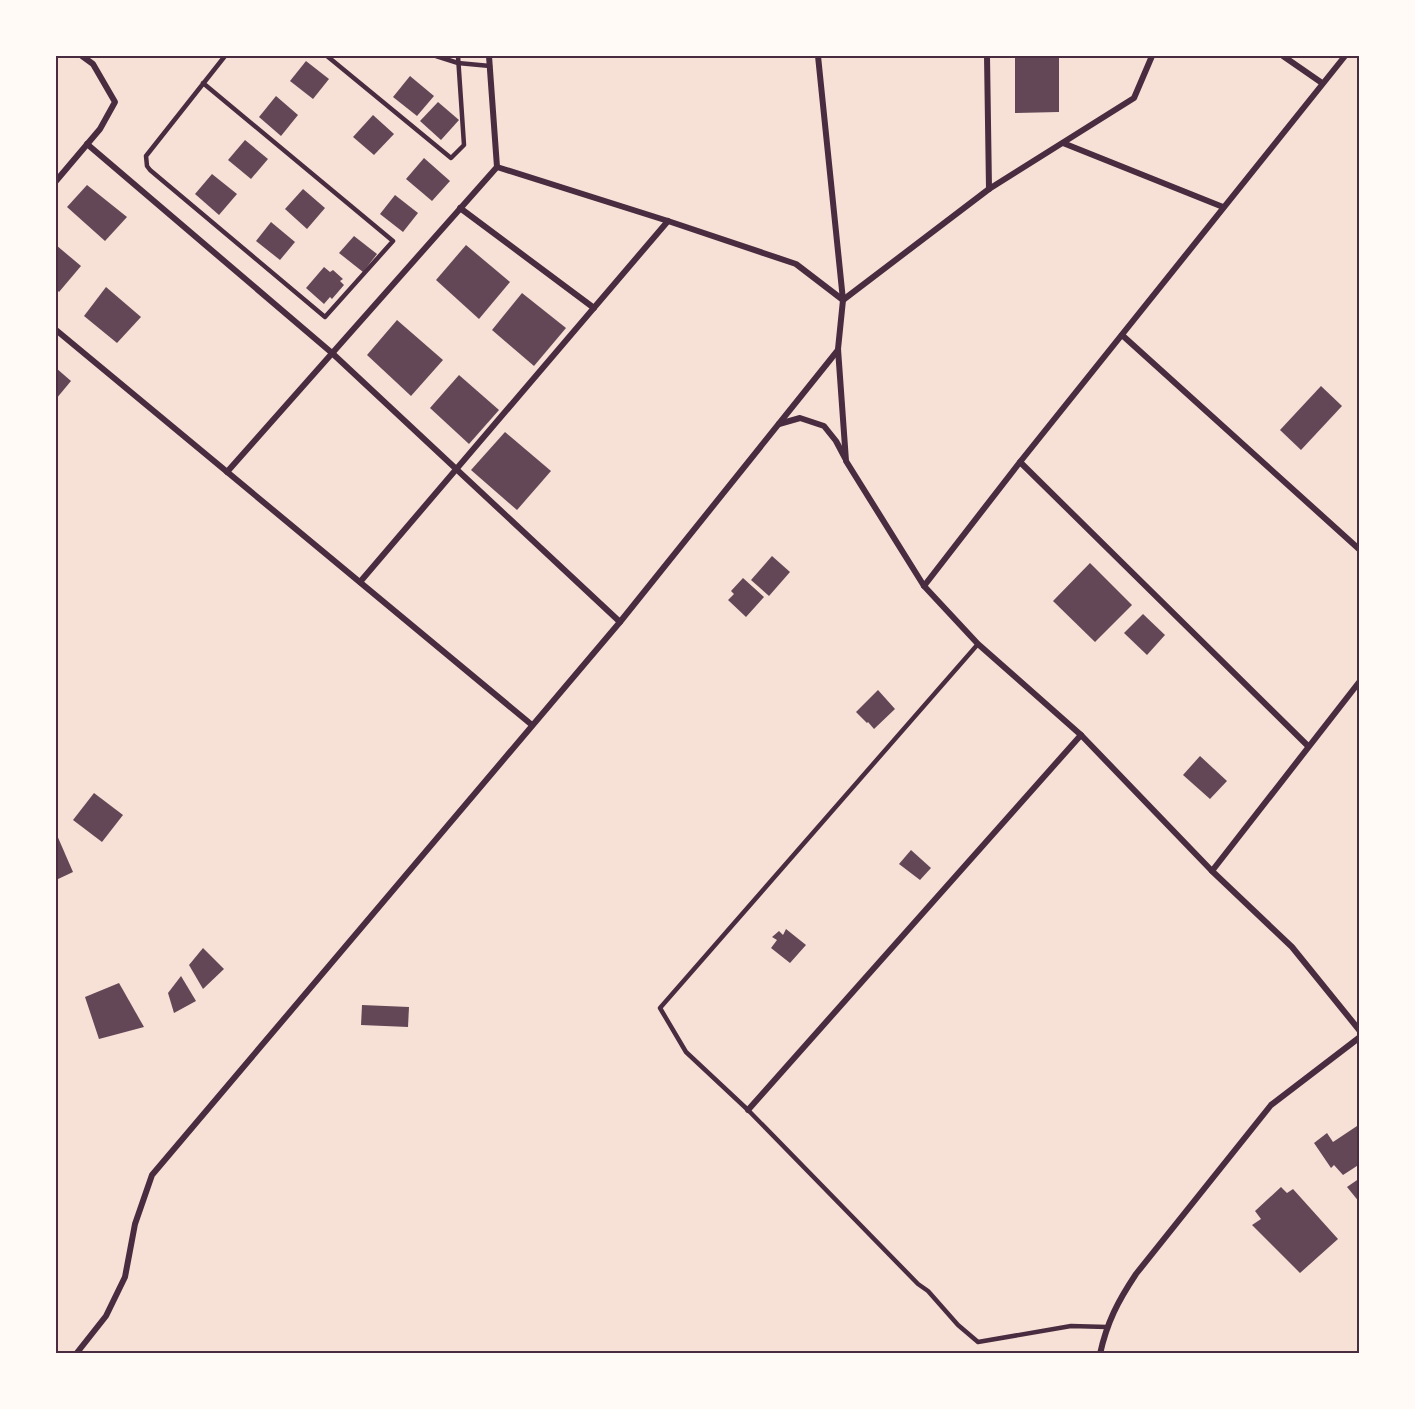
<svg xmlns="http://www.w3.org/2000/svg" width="1415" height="1409" font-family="'Exo 2',sans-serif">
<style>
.building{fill:#644757}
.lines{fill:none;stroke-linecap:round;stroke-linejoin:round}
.service{stroke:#4a2c40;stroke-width:4.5}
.minor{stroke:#4a2c40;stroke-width:6}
.neatline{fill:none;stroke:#4a2c40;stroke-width:2}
</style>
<rect width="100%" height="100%" fill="#f7e1d7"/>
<g class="building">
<path d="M1015,56H1059V112L1015,113Z"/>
<path d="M306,61L329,79L313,99L290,81Z"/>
<path d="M410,76L434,96L417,116L393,97Z"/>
<path d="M276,96L298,115L281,136L259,117Z"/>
<path d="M438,102L459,120L441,140L420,121Z"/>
<path d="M373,115L394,134L374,155L353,137Z"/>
<path d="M245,140L268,159L251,179L228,160Z"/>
<path d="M424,158L450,181L432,201L406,179Z"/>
<path d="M212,174L237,194L219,215L195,194Z"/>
<path d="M87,185L127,217L105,241L67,207Z"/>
<path d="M303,189L325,208L307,229L285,209Z"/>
<path d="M395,195L418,213L403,232L380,214Z"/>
<path d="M271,222L295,242L280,260L256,241Z"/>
<path d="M354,236L377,254L363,272L339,253Z"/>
<path d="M56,245L81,266L59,292L56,289Z"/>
<path d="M466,245L510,282L479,319L436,280Z"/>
<path d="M324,267L330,272L333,270L343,279L340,281L344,285L332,299L330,297L324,304L306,288Z"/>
<path d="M106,287L141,317L117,343L84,316Z"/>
<path d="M522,293L566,328L534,366L492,330Z"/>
<path d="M397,320L443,360L411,396L367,355Z"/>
<path d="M56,368L71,381L56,399Z"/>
<path d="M459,375L499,410L469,444L430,408Z"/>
<path d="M1321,386L1342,406L1301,450L1280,430Z"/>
<path d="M505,432L551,471L517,510L471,470Z"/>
<path d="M772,556L790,572L769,596L751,580Z"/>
<path d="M1090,563L1132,605L1095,642L1053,601Z"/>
<path d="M743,578L764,597L746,617L728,600L734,594L731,591Z"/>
<path d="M1143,614L1165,635L1147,655L1124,633Z"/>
<path d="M878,690L895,709L874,729L868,722L867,723L856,712Z"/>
<path d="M1200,756L1227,781L1210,799L1183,775Z"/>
<path d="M94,793L123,815L102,842L73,820Z"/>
<path d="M56,833L73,872L56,880Z"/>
<path d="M911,850L931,868L920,880L899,864Z"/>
<path d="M786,929L806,945L790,963L771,948L777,940L772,937L779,931L783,935Z"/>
<path d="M203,948L224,969L203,989L189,965Z"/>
<path d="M181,976L196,1001L174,1013L168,993Z"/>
<path d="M119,983L144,1027L99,1039L85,997Z"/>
<path d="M362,1005L409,1007L408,1027L361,1025Z"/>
<path d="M1360,1124V1164L1343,1175L1334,1165L1331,1168L1314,1143L1327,1133L1333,1142Z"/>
<path d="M1360,1178V1203L1347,1187Z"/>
<path d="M1281,1187L1287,1193L1293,1189L1338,1239L1300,1273L1252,1225L1261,1219L1255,1211Z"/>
</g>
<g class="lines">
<g class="service">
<path d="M327,56L451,158L464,145L458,56"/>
<path d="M436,56L458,63L490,66"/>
<path d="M203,83L393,241L325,317L150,170L147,166L146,156L225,56"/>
<path d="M978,644L660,1008L686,1052L748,1110L918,1284L928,1291L958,1325L978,1342L1071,1326L1107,1327"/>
</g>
<g class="minor">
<path d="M818,56L843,300"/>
<path d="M987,56L989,189"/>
<path d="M1152,56L1134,98L989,189L843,300L838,349L846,461L924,586L978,644L1081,735L1212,871L1292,947L1360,1031"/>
<path d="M1283,56L1322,83"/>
<path d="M1063,143L1223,207"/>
<path d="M87,144L332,353L620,622"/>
<path d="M497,167L668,221L796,264L843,300"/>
<path d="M56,181L100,129L115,102L93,64L82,56"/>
<path d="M460,208L594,308"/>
<path d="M56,330L532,725"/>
<path d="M1122,335L1360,550"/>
<path d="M779,424L800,418L824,426L836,441L845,458"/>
<path d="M1020,462L1308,746"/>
<path d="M227,472L497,167L489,56"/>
<path d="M360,582L668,221"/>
<path d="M924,586L1020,462L1345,56"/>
<path d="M1212,871L1360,681"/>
<path d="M748,1110L1081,735"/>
<path d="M76,1354L106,1316L125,1277L135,1224L152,1175L620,622L838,350"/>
<path d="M1100,1354C1107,1322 1118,1301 1136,1274L1271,1105L1360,1037"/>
</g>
</g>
<rect width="1415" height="1409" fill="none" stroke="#fffaf5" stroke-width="114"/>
<rect x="57" y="57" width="1301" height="1295" class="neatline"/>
</svg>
